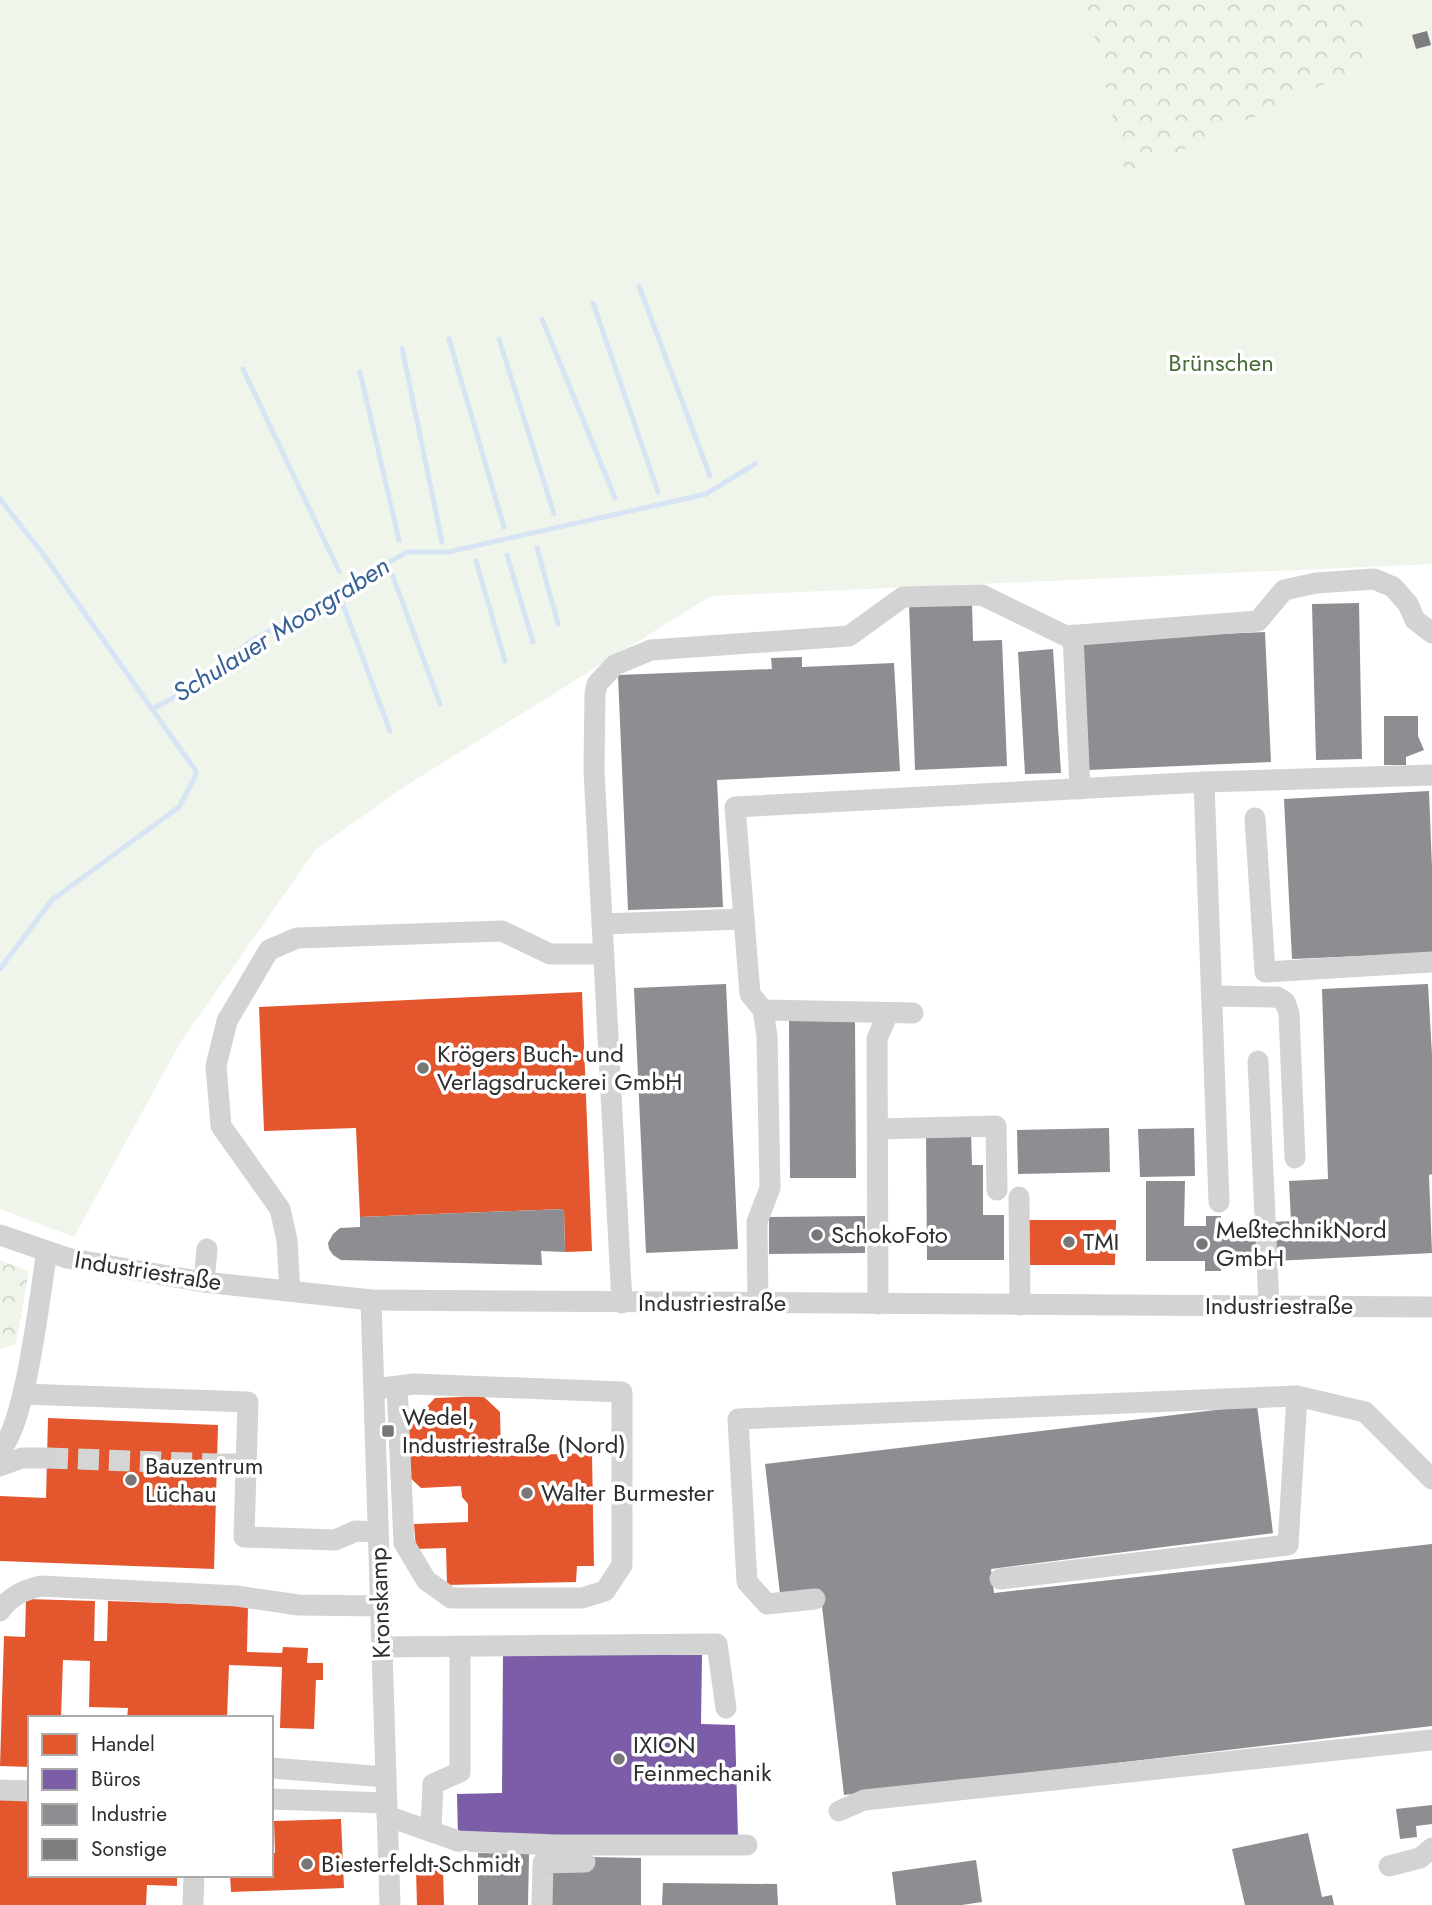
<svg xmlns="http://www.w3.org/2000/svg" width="1432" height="1905" font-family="Jost,sans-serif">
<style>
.green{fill:#eff5eb}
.forest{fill:url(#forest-crowns)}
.shops{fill:#e4572e}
.offices{fill:#7b5ea7}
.industry{fill:#8d8d92}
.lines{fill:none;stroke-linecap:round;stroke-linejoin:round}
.stream{stroke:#d7e4f3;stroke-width:5}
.building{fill:#7e7e7e}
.minor-tunnel{stroke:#d5d5d5;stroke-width:21;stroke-dasharray:21 10;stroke-linecap:butt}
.minor{stroke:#d3d3d3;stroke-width:21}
.poi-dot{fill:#777;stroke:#fff;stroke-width:2.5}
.labels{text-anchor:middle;stroke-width:7;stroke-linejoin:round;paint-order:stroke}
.park-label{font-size:24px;fill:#486d39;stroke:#fff}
.poi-label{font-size:24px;fill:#2e2e2e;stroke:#fff;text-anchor:start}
.street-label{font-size:24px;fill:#2e2e2e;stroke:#fff}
.water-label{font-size:26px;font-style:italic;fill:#376196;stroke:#fff}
</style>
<defs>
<pattern id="forest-crowns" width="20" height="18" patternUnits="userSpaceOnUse" patternTransform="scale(1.75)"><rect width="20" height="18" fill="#eff5eb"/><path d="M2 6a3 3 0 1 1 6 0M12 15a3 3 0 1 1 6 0" fill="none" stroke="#cdd2ca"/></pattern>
</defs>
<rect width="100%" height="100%" fill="#fff"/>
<path class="green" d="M0,0H1086L1126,175L1374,61L1357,0H1432V564L711,596L407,785L316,849L180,1043L74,1237L0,1209Z"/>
<g class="forest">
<path d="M1086,0H1357L1374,61L1126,176Z"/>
<path d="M0,1260L29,1271L16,1344L0,1349Z"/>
</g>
<g class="shops">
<path d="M582,992L592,1251L565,1252L564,1209L360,1217L356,1128L264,1131L259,1007Z"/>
<path d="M1023,1220H1116L1115,1265H1023Z"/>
<path d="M483,1396L500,1412L501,1456L592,1453L594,1566H577L576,1582L447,1585L446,1548L416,1549L414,1524L468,1522V1504L462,1497L461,1486L421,1488L404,1472L403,1432L435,1398Z"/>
<path d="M48,1418L218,1425L214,1569L0,1561V1496L46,1498Z"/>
<path d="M26,1599L95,1601L94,1641H107L108,1601L248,1606L247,1652L282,1653L283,1647L308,1648L307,1663H323V1680H316L314,1729L280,1728L282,1667L229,1665L227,1718H127L128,1708L89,1707L90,1661L63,1660L61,1718H30V1767L0,1766L4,1636L25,1637Z"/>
<path d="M0,1795L30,1796V1875H177V1886L147,1885L146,1905H0Z"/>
<path d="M341,1819L344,1888L231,1892L230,1875H271V1853H275L274,1821Z"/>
<path d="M443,1868L444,1905H417L416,1869Z"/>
</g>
<path class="offices" d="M503,1654L702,1655L701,1724L735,1725L738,1838L458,1836L457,1794L502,1793Z"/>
<g class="industry">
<path d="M972,602L973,641L1002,640L1007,766L915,770L909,604Z"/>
<path d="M1359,603L1362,759L1316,760L1312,604Z"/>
<path d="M1265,632L1271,762L1088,770L1082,640Z"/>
<path d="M1053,649L1061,773L1025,774L1018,652Z"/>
<path d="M802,657V667L894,663L900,771L717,780L723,907L628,910L618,675L772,669L771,658Z"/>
<path d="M1384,716H1418V736L1424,750L1406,757V765H1384Z"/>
<path d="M1429,791L1432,868V953L1292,959L1284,799Z"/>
<path d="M726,984L738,1249L646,1253L634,988Z"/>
<path d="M1428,984L1432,1055V1174L1429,1175L1432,1253L1275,1261L1272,1222L1291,1221L1289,1181L1328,1179L1322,989Z"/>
<path d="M789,1021H855L856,1178H790Z"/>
<path d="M1109,1128L1110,1172L1018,1174L1017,1130Z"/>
<path d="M1194,1128L1195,1176L1140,1177L1138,1129Z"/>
<path d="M971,1132L972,1165H983V1215H1004V1260H927L926,1133Z"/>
<path d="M1146,1181H1185L1184,1226H1206V1216H1221V1228H1258V1262H1221V1271H1205V1261H1146Z"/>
<path d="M564,1209L565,1252L541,1251L542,1265L341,1260L333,1255L329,1249L328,1243L333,1234L340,1228L360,1227V1217Z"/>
<path d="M865,1216V1253L769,1254V1217Z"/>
<path d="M1257,1405L1273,1533L991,1569L994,1593L1432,1544V1726L844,1795L820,1589L780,1594L765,1464Z"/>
<path d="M1432,1805V1824L1416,1826L1417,1837L1400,1839L1396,1809Z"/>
<path d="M1308,1833L1322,1897L1332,1895L1334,1905H1245L1232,1849Z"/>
<path d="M478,1853L529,1854L528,1905H478Z"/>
<path d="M591,1857L641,1858V1905H546V1869Z"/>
<path d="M976,1860L982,1902L962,1905H896L892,1872Z"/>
<path d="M663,1883L777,1884L778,1905H662Z"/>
</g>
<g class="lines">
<g class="stream">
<path d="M639,286L710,476"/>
<path d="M593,303L658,492"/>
<path d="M542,319L615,498"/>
<path d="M449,339L504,527"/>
<path d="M499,339L554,514"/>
<path d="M402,348L442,542"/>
<path d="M243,369L339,571"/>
<path d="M360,372L399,540"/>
<path d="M0,499L43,554L152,709"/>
<path d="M537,548L558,624"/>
<path d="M507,555L533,642"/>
<path d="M476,561L505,661"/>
<path d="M392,574L440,704"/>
<path d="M342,602L390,731"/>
<path d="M0,969L52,900L179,807L195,777L196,771L152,709L175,697L251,641L407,552H448L706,494L755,464"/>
</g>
</g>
<path class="building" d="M1427,31L1431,45L1416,49L1412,35Z"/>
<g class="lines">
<path class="minor-tunnel" d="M47,1458L217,1464"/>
<g class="minor">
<path d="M1073,635L1080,789"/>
<path d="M1204,782L1219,1202"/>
<path d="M1255,818L1265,972L1432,962"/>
<path d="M602,924L744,919"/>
<path d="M1212,996L1277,997L1285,1002L1289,1013L1295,1158"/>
<path d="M913,1013L763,1010L750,994L735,807L1204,782L1432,775"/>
<path d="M1258,1061L1269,1306"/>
<path d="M878,1129L996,1126L997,1190"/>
<path d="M1019,1197L1020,1305"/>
<path d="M0,1235L67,1258L111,1266L204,1282L371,1300L1432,1307"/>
<path d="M204,1282L207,1249"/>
<path d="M290,1291L287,1240L280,1209L221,1126L216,1066L227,1021L269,950L297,938L502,931L550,954H604"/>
<path d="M371,1300L390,1905"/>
<path d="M622,1303L594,770L595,694L597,684L615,665L651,650L849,636L903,597L982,595L1066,636L1258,621L1284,590L1316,583L1374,579L1393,587L1408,604L1415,620L1432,633"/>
<path d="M758,1304L757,1222L770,1188L767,1036L763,1010"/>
<path d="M878,1304L877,1039L888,1013"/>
<path d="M374,1389L414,1384L622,1392V1565L605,1591L582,1598H451L426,1580L404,1543L397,1386"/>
<path d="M24,1394L248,1402L244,1537L335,1540L356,1531L378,1532"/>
<path d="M0,1450C26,1426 40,1292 47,1251"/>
<path d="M217,1464H247"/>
<path d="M0,1466L22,1458H47"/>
<path d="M1000,1579L1288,1545L1297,1396"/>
<path d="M815,1599L767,1604L747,1582L738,1419L1297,1396L1365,1412L1432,1479"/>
<path d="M0,1611C10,1596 24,1590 41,1586L237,1596L298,1605L381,1606"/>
<path d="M382,1647L717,1644L726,1708"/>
<path d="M271,1768L386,1777"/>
<path d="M0,1790L30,1791"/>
<path d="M271,1799L387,1803"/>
<path d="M839,1811L864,1800L1432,1740"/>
<path d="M387,1816L458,1841L555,1845H747"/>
<path d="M431,1830L433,1784L460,1772V1646"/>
<path d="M1389,1866L1420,1858L1432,1848"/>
<path d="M193,1905L194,1875"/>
<path d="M542,1905L543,1863L585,1862"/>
</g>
</g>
<g class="poi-dot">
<circle cx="423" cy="1068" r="7"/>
<circle cx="817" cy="1235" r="7"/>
<circle cx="1069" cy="1242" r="7"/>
<circle cx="1202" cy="1244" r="7"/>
<rect x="381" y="1424" width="14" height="14" rx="3.5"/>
<circle cx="131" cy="1480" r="7"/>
<circle cx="527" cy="1493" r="7"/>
<circle cx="619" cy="1759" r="7"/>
<circle cx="307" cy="1864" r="7"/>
</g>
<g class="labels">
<g class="park-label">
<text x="1221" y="371">Brünschen</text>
</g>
<g class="poi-label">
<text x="437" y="1062">Krögers Buch- und<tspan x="437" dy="28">Verlagsdruckerei GmbH</tspan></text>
<text x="1216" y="1238">MeßtechnikNord<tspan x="1216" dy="28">GmbH</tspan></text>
<text x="831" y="1243">SchokoFoto</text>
<text x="1083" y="1250">TMI</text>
<text x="402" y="1425">Wedel,<tspan x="402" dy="28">Industriestraße (Nord)</tspan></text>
<text x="145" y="1474">Bauzentrum<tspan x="145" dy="28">Lüchau</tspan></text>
<text x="541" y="1501">Walter Burmester</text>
<text x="633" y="1753">IXION<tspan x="633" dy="28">Feinmechanik</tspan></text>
<text x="321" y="1872">Biesterfeldt-Schmidt</text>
</g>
<g class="street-label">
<text transform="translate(148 1271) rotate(9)" y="8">Industriestraße</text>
<text x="712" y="1311">Industriestraße</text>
<text x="1279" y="1314">Industriestraße</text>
<text transform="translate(380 1603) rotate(-92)" y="8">Kronskamp</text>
</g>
<g class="water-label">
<text transform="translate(281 629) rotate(-32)" y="9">Schulauer Moorgraben</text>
</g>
</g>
<rect x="28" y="1716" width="245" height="161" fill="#ffffff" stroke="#ababab" stroke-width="2"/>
<rect x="42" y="1734" width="35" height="21" fill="#e4572e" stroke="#ababab" stroke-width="2"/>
<text x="91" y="1751" font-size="21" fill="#2e2e2e">Handel</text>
<rect x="42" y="1769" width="35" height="21" fill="#7b5ea7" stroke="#ababab" stroke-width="2"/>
<text x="91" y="1786" font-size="21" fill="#2e2e2e">Büros</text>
<rect x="42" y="1804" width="35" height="21" fill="#8d8d92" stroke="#ababab" stroke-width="2"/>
<text x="91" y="1821" font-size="21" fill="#2e2e2e">Industrie</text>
<rect x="42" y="1839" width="35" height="21" fill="#7e7e7e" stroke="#ababab" stroke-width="2"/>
<text x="91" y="1856" font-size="21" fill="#2e2e2e">Sonstige</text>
</svg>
